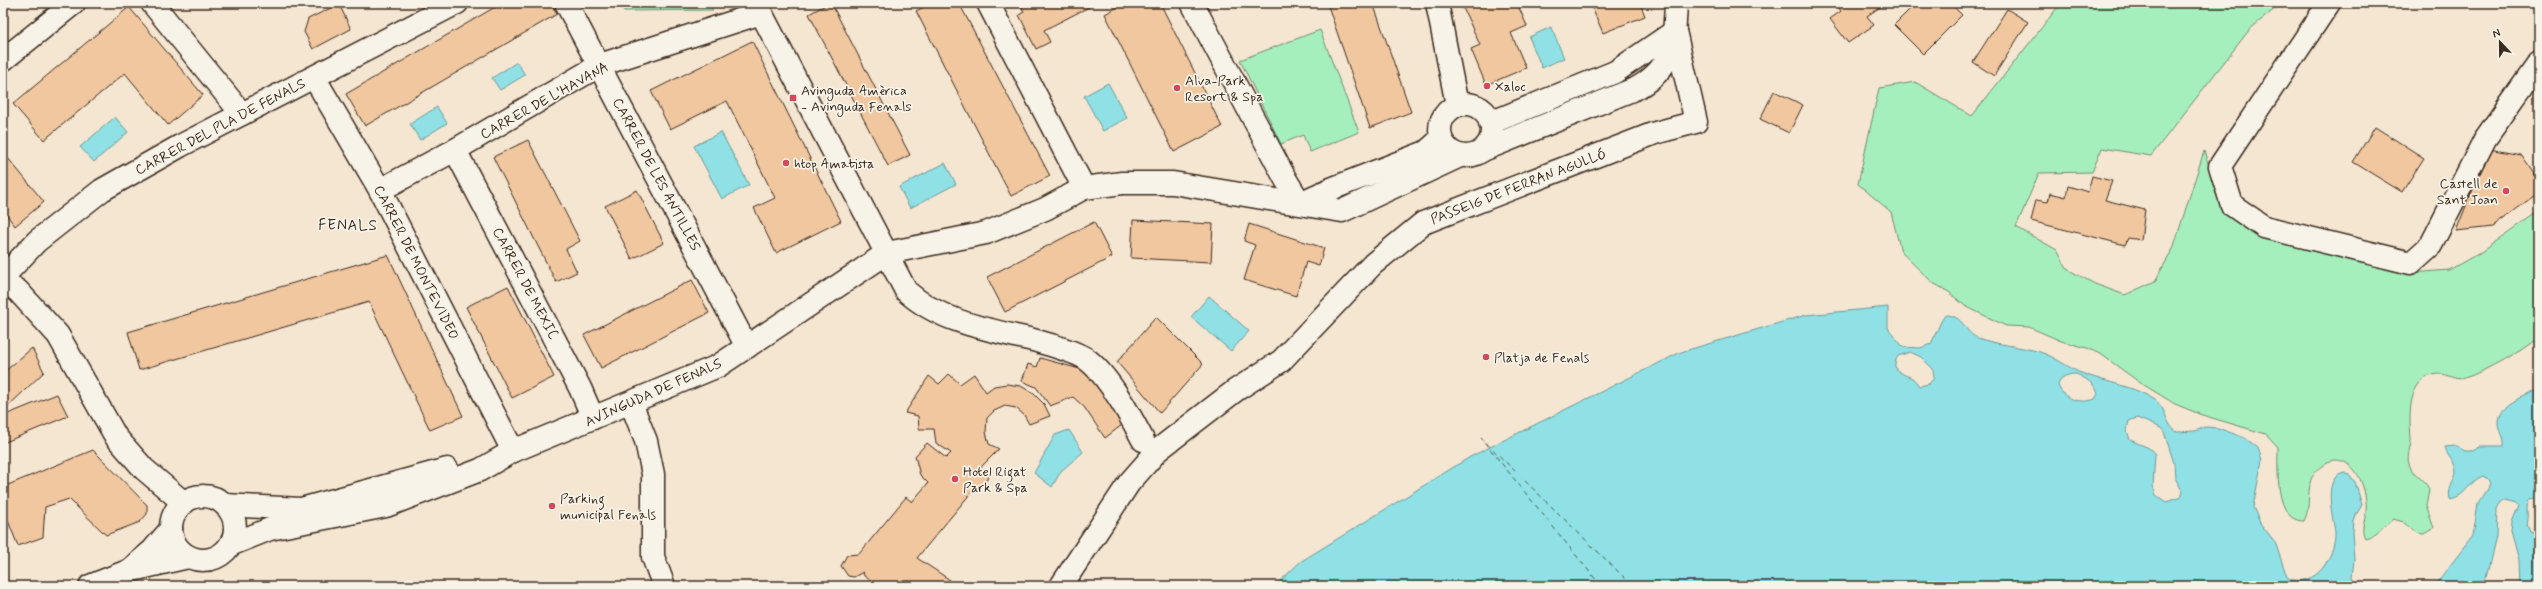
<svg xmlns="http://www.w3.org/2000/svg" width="2542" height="589" font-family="Mynerve,sans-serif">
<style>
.green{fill:#a5efbd;stroke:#708c6e}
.water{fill:#8fe1e6;stroke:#6d9896;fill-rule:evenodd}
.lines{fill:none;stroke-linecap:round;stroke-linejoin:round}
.ferry{stroke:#505850;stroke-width:1;stroke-dasharray:5 4;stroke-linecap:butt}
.building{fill:#f1c7a0;stroke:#3b2a1e}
.minor-casing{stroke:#3b2a1e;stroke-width:25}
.minor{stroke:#f7f3e8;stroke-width:22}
.poi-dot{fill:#d1495b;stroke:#f7f3e8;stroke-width:1.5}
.labels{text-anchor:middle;stroke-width:3.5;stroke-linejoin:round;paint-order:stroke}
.poi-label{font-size:14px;fill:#3b2a1e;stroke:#f7f3e8;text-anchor:start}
.street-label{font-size:14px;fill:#3b2a1e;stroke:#f7f3e8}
.neighbourhood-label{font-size:15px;letter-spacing:1px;fill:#3b2a1e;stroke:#f7f3e8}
</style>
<rect width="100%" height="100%" fill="#f5e6d2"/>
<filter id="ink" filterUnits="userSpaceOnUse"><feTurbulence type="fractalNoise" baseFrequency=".025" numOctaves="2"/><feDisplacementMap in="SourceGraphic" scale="8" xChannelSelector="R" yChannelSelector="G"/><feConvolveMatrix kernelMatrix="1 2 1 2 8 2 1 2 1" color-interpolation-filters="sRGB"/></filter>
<g filter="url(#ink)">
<g class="green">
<path d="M621,3H706L713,10L624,11Z"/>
<path d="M2061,3H2282L2250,29L2151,156L2102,148L2092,172L2039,173L2016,227L2057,250L2067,269L2095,284L2125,295L2155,281L2173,249L2204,151L2225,212L2259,237L2346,259L2411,273L2449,270L2481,252L2539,211V336C2522,350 2486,371 2465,378C2455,381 2448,374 2439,374C2407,376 2409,415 2411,438C2412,446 2406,456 2409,464C2413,476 2424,478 2429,489L2426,506L2434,528L2424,534L2417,533L2404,522L2393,519L2376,534L2365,538C2360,529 2365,521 2366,512C2368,493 2358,459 2334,460C2326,461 2319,468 2314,474C2305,488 2312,507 2304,521C2274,522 2278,467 2278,447L2266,434L2202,415L2175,404L2139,382L2102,355L2087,348L2061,341L2029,327L2006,326L1965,306L1949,292L1933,283L1901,252L1891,212L1858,184L1879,88L1915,82L1972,116Z"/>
<path d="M1320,30L1359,132L1310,152L1303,135L1281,144L1240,60Z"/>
</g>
<g class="water">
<path d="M1551,27L1564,58L1542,68L1529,37Z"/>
<path d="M517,62L525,75L500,90L492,78Z"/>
<path d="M1108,83L1127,118L1103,131L1084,96Z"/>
<path d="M437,107L447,123L420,140L410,124Z"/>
<path d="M115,117L128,132L94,162L80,147Z"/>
<path d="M721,132L749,185L722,199L694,146Z"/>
<path d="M945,163L956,184L910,208L899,187Z"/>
<path d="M1209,296L1249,331L1231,351L1191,317Z"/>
<path d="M1888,307V328L1903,347L1920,348L1931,344L1943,317L1948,315C1966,318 1963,332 1978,338C1997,345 2020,346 2040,352C2056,357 2069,369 2084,374C2108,383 2134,386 2155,400C2167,408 2165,425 2177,432L2195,431L2206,427L2218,428L2245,438L2258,448L2262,460L2253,507L2260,523L2275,542L2287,577C2294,582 2302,581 2310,578C2325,572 2336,548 2335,532C2333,516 2320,472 2348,473L2355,482L2362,505L2353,520L2352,531L2354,560L2352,577L2356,586H1275L1300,562L1470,457L1681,352L1806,315ZM1910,352L1921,357L1933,369L1934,378L1929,384L1919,386C1917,383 1915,380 1912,378C1902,373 1889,371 1898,356ZM2076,374C2085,378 2095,383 2098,394L2095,399C2082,404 2063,400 2058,385C2059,377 2068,374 2076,374ZM2137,418L2161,428L2164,432L2174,463L2175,478L2183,492L2181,497L2166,502L2156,495L2153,486L2155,454L2149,448L2130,440L2127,430L2129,421Z"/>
<path d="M2539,389V497L2529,499C2525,507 2529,515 2526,523L2529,531L2539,534V586H2520L2519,560L2511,531L2512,522L2519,505L2517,502L2506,499L2501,502L2497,510L2496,537L2484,586H2434L2473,536L2478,503L2490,484L2488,479L2483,476C2469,481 2466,497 2450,499C2447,487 2456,481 2456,471C2456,462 2446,456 2445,447L2456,446L2465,451H2471L2480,446H2504C2505,437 2500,433 2499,425C2498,403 2524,397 2539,389Z"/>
<path d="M1069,430L1083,452L1061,471L1052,487L1034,473L1055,435Z"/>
</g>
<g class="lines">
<path class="ferry" d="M1601,586L1481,438L1633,586"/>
</g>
<g class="building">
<path d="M502,3H551L557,14L365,126L346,94Z"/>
<path d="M829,3H831L910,155L888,166L809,14Z"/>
<path d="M932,3H959L1050,176L1011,196L916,11Z"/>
<path d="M1020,3H1087L1089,7L1044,30L1050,42L1036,49L1019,15L1024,12Z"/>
<path d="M1125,3H1160L1222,127L1174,152L1105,14Z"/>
<path d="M1327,3H1373L1411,112L1370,128Z"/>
<path d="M1471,3H1517L1527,26L1511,33L1526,68L1486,85L1471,49L1480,45L1463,8Z"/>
<path d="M1590,3H1640L1645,16L1603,33Z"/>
<path d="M1836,3H1886L1867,16L1874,25L1848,43L1830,19L1841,11Z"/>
<path d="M1916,3H1950L1962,15L1923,54L1894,25Z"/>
<path d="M339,4L351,29L313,49L304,32L308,19Z"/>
<path d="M129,7L203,95L168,125L125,73L44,140L13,104Z"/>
<path d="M2007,9L2028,22L1994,76L1973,62Z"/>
<path d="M752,41L841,221L776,253L754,208L775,198L727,101L670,129L651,91Z"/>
<path d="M1774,91L1803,105L1789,133L1760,119Z"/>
<path d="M2375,127L2424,158L2402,192L2353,162Z"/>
<path d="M528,140L580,241L566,249L577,272L556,282L493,157Z"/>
<path d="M2489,149L2521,155L2536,177L2539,192L2493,227L2456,231Z"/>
<path d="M3,152L44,202L15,226L3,210Z"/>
<path d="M2092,176L2112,181L2105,200L2145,210L2141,240L2128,238L2125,245L2031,221L2036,200L2048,202L2050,193L2066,197L2068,186L2088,192Z"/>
<path d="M637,190L664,243L632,259L605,206Z"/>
<path d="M1133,220L1213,224L1211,262L1131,258Z"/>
<path d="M1094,222L1112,257L1005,312L987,277Z"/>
<path d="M1249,224L1324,248L1319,266L1306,262L1296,296L1244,280L1255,245L1244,241Z"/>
<path d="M388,255L463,416L430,430L369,302L139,370L128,332Z"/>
<path d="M692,280L709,313L601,368L584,335Z"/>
<path d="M508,286L554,377L512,398L466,307Z"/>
<path d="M1156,317L1203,364L1160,413L1117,362Z"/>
<path d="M32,348L44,372L3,411V373Z"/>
<path d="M1040,358L1087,371L1095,378L1122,425L1105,438L1084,407L1073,397L1050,406L1036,387L1022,381L1028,364L1037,367Z"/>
<path d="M949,374L960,384L974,374L986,392L994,386L1007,384L1021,386L1034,394L1044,404L1050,416L1029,424L1024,415L1016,408L1005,406L994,411L987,418L986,432L989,444L999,449L981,467L990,475L978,491L975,488L917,558L950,580L948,586H879L864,576L863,572L854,577L848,576L841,566L847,555L859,554L906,497L912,502L928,483L920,475L915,456L927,443L946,458L951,453L936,443L934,429H919L918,416L905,413L929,376L939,384Z"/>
<path d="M57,394L68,416L3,443V416Z"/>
<path d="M93,450L147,505V514L140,522L106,535L69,499L45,507L43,537L18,546L3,508V487Z"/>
</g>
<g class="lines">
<defs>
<g id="minor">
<path d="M152,3L242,114"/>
<path d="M566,3L747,347"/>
<path d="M756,3L906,291C940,322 990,330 1033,340C1050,345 1069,349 1085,358C1108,374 1130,415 1143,440"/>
<path d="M988,3L1084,188"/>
<path d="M1192,3L1286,180L1300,203"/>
<path d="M1437,3L1457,105"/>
<path d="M2329,3L2220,166L2232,205L2264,227L2411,263L2431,245L2485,139L2539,63"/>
<path d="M3,60L74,3"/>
<path d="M314,77L380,190L513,451"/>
<circle cx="1466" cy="130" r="26"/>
<path d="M1490,123L1615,72L1675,31"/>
<path d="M455,150L580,388L593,418"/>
<path d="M1483,150L1637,88C1674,67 1674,43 1676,3"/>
<path d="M380,190L455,150L600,65L761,13"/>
<path d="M1300,203L1331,189L1426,152L1441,139"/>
<path d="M3,277L37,241L102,190L180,146L457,3"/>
<path d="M3,281L18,291L58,335L116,437L144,469L184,503"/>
<path d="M631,403L646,441L653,474V557L664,586"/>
<circle cx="203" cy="528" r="32"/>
<path d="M225,505L301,509L447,469"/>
<path d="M230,545L270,529L386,506L480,470L513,451L718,366L887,253L986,233L1045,209L1084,188L1122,183H1173L1342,211L1460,156"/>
<path d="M131,569L153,550L171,529"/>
<path d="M90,586L128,571L188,557"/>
<path d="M1061,586L1129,483L1158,450L1236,390L1281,361L1373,264L1423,223L1655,133L1696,122L1675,31"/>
</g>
</defs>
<use href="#minor" class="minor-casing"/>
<use href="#minor" class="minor"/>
</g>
</g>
<g class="poi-dot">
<circle cx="1487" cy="86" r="4"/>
<circle cx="1177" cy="88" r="4"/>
<rect x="789" y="94" width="8" height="8" rx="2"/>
<circle cx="786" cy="163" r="4"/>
<circle cx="2506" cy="191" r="4"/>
<circle cx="1486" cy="357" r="4"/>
<circle cx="955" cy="479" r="4"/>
<circle cx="552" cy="506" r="4"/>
</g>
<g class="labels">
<g class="poi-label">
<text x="1185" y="85">Alva-Park<tspan x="1185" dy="16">Resort &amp; Spa</tspan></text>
<text x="1495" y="91">Xaloc</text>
<text x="801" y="95">Avinguda Amèrica<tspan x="801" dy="16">- Avinguda Fenals</tspan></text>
<text x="794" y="168">htop Amatista</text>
<text x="2498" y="188" text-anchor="end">Castell de<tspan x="2498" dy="16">Sant Joan</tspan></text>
<text x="1494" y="362">Platja de Fenals</text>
<text x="963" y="476">Hotel Rigat<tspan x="963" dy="16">Park &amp; Spa</tspan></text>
<text x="560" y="503">Parking<tspan x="560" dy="16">municipal Fenals</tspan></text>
</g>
<g class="street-label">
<text transform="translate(544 100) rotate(-29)" y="5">CARRER DE L'HAVANA</text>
<text transform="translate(220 126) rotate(-28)" y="5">CARRER DEL PLA DE FENALS</text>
<text transform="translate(657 174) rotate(62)" y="5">CARRER DE LES ANTILLES</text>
<text transform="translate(1518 186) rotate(-21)" y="5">PASSEIG DE FERRAN AGULLÓ</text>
<text transform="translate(417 262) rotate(63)" y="5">CARRER DE MONTEVIDEO</text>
<text transform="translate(526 283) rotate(62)" y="5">CARRER DE MEXIC</text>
<text transform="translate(653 392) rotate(-24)" y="5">AVINGUDA DE FENALS</text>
</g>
<g class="neighbourhood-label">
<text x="348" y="230">FENALS</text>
</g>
</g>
<rect width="2542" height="589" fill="none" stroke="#f7f3e8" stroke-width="16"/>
<rect x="8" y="8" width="2526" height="573" fill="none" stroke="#3b2a1e" stroke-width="1.5" filter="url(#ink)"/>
<g transform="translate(2500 42) rotate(338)" stroke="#f7f3e8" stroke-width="3" paint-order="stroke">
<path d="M0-3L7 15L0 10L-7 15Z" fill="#3b2a1e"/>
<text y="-6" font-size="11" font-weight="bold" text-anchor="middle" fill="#3b2a1e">N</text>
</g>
</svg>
